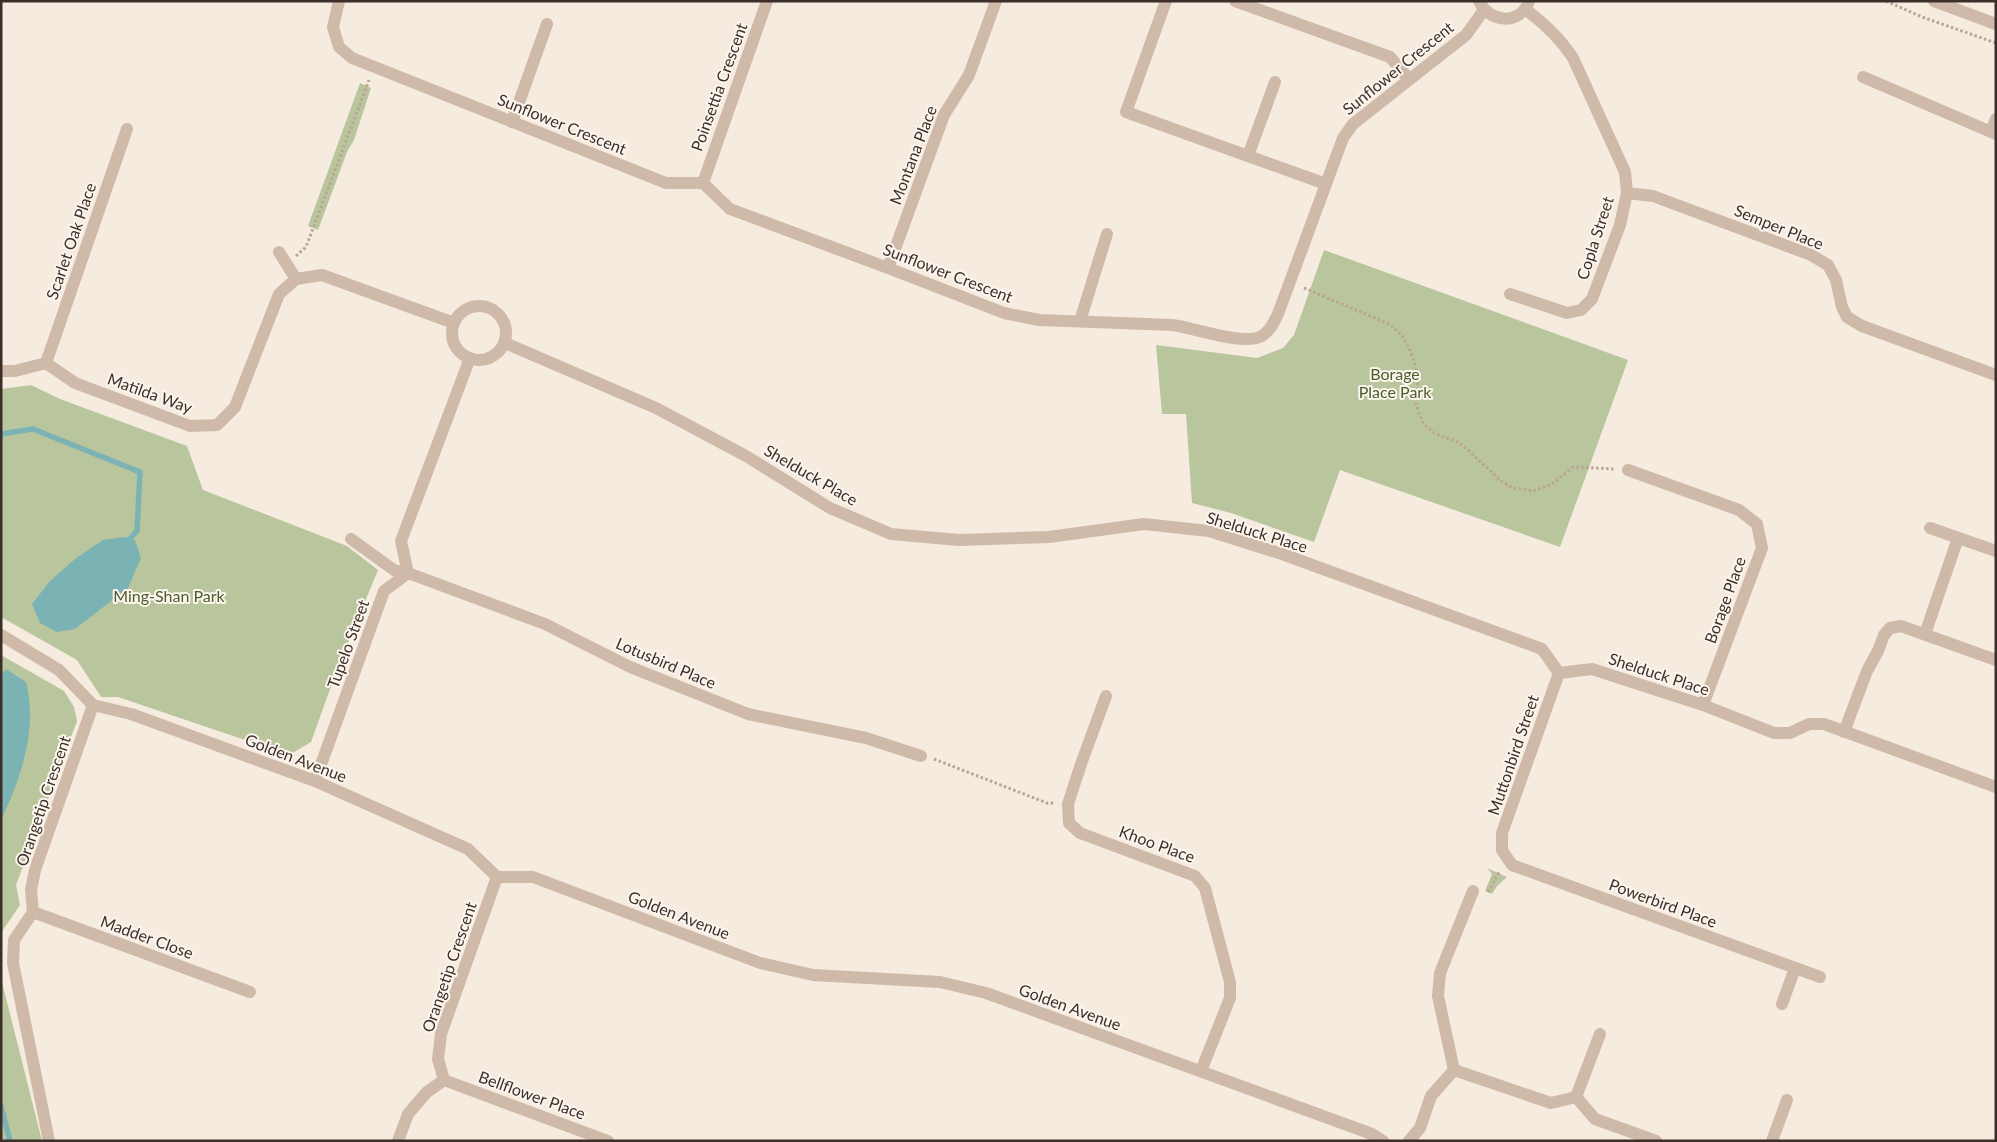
<svg xmlns="http://www.w3.org/2000/svg" width="1997" height="1142" font-family="Lato,sans-serif">
<style>
.green{fill:#b9c69d}
.water{fill:#7bb3b5}
.lines{fill:none;stroke-linecap:round;stroke-linejoin:round}
.stream{stroke:#7bb3b5;stroke-width:5.5}
.path{stroke:#bba493;stroke-width:3;stroke-dasharray:2.5 2.5;stroke-linecap:butt}
.minor{stroke:#cfbaa9;stroke-width:12}
.labels{text-anchor:middle;stroke-width:4;stroke-linejoin:round;paint-order:stroke}
.street-label{font-size:16px;fill:#3c2f2a;stroke:#fcf5ed}
.park-label{font-size:16px;fill:#4b5d2b;stroke:#fcf5ed}
</style>
<rect width="100%" height="100%" fill="#f5ebdf"/>
<g class="green">
<path d="M360,83L371,88L354,140L347,152L318,230L308,226Z"/>
<path d="M1324,250L1628,360L1560,547L1340,470L1314,542L1231,513L1192,503L1186,414H1162L1156,345L1257,358L1283,348L1294,335Z"/>
<path d="M31,385L60,399L187,446L203,490L347,546L378,570L338,667L311,742L289,755L118,697H101L77,660L1,617V389Z"/>
<path d="M1,655L64,691L74,707L77,721L16,885L20,905L1,933Z"/>
<path d="M1487,868L1507,877L1497,886L1492,894L1485,891L1492,874Z"/>
<path d="M1,978L42,1141H1Z"/>
</g>
<g class="water">
<path d="M124,537L135,540L141,558L128,588L75,629L57,632L40,623L32,604L50,581L75,559L103,540Z"/>
<path d="M6,669L26,682C38,729 21,778 1,820V675Z"/>
</g>
<g class="lines">
<g class="stream">
<path d="M1,434L33,429L140,472L137,531L125,544"/>
<path d="M1,1106L10,1141"/>
</g>
<g class="path">
<path d="M1886,1L1922,17L1996,43"/>
<path d="M296,256L306,247L369,80"/>
<path d="M1304,288L1391,325L1404,338L1413,357L1418,377L1416,403L1419,414L1424,424L1433,432L1443,437L1456,441L1467,449L1501,481L1513,488L1533,491L1551,485L1573,467L1615,469"/>
<path d="M934,759L1047,803H1054"/>
<path d="M1488,892L1498,874L1501,872"/>
</g>
<g class="minor">
<path d="M339,1L333,27L339,47L352,58L666,183H703L730,209L888,268L1004,313L1039,320L1173,325C1195,328 1243,346 1262,336C1270,331 1274,322 1278,314L1343,138L1353,124L1466,35L1484,10"/>
<path d="M1166,1L1126,112L1248,156L1275,82"/>
<path d="M1235,1L1390,57L1409,79"/>
<path d="M1479,1C1489,23 1520,26 1529,1"/>
<path d="M1934,1L1996,24"/>
<path d="M1863,77L1996,134"/>
<path d="M512,122L547,24"/>
<path d="M1991,132L1996,119"/>
<path d="M1248,156L1326,184"/>
<path d="M703,183L767,1"/>
<path d="M1627,193L1653,196L1811,255L1828,265L1836,280L1842,307L1847,317L1862,326L1996,375"/>
<path d="M279,252L296,279"/>
<path d="M888,268L944,115L969,75L996,1"/>
<path d="M1510,294L1567,313L1581,310L1592,299L1620,225L1627,193L1625,172L1573,58C1560,38 1544,23 1525,9"/>
<circle cx="479" cy="333" r="27"/>
<path d="M1080,321L1107,234"/>
<path d="M505,343L656,408L746,456L830,508L891,534L959,540L1049,537L1144,524L1209,531L1282,554L1542,649L1559,673L1592,669L1703,705L1774,733H1790L1809,724H1824L1996,787"/>
<path d="M46,363L127,129"/>
<path d="M1,371H15L46,363L75,383L190,426L217,425L235,407L279,294L296,279L322,275L454,323"/>
<path d="M1628,470L1739,510L1757,524L1762,548L1703,705"/>
<path d="M1930,528L1996,551"/>
<path d="M351,539L394,570L408,573L545,624L630,667L748,714L866,738L921,756"/>
<path d="M1925,634L1958,538"/>
<path d="M1,635L59,670L93,705L131,714L315,781L468,849L497,877H533L760,963L813,975L940,982L986,993L1372,1134L1383,1141"/>
<path d="M1559,673L1502,833V850L1512,865L1820,977"/>
<path d="M1106,696L1081,764L1068,804L1069,823L1080,833L1195,876L1205,888L1230,982V998L1201,1071"/>
<path d="M1844,732L1867,671L1878,651L1884,635L1890,628L1901,626L1996,660"/>
<path d="M315,781L384,591L408,573L401,541L470,358"/>
<path d="M33,912L250,992"/>
<path d="M1782,1004L1795,968"/>
<path d="M1454,1070L1551,1103L1576,1097L1595,1119L1656,1141"/>
<path d="M444,1080L608,1141"/>
<path d="M1576,1097L1600,1034"/>
<path d="M49,1141L13,963L14,940L33,912L31,890L35,870L93,705"/>
<path d="M398,1141L408,1114L427,1092L444,1080L438,1059L441,1034L497,877"/>
<path d="M1409,1141L1420,1128L1431,1096L1454,1070L1438,996L1440,973L1473,891"/>
<path d="M1772,1141L1787,1100"/>
</g>
</g>
<g class="labels">
<g class="street-label">
<text transform="translate(1398 68) rotate(-39)" y="6">Sunflower Crescent</text>
<text transform="translate(719 87) rotate(-70)" y="6">Poinsettia Crescent</text>
<text transform="translate(562 124) rotate(22)" y="6">Sunflower Crescent</text>
<text transform="translate(913 155) rotate(-69)" y="6">Montana Place</text>
<text transform="translate(1779 227) rotate(22)" y="6">Semper Place</text>
<text transform="translate(1595 238) rotate(-72)" y="6">Copla Street</text>
<text transform="translate(71 241) rotate(-71)" y="6">Scarlet Oak Place</text>
<text transform="translate(948 273) rotate(21)" y="6">Sunflower Crescent</text>
<text transform="translate(150 393) rotate(20)" y="6">Matilda Way</text>
<text transform="translate(811 475) rotate(30)" y="6">Shelduck Place</text>
<text transform="translate(1257 532) rotate(17)" y="6">Shelduck Place</text>
<text transform="translate(1725 600) rotate(-70)" y="6">Borage Place</text>
<text transform="translate(348 644) rotate(-70)" y="6">Tupelo Street</text>
<text transform="translate(666 663) rotate(23)" y="6">Lotusbird Place</text>
<text transform="translate(1659 674) rotate(18)" y="6">Shelduck Place</text>
<text transform="translate(1513 755) rotate(-71)" y="6">Muttonbird Street</text>
<text transform="translate(296 758) rotate(21)" y="6">Golden Avenue</text>
<text transform="translate(43 801) rotate(-71)" y="6">Orangetip Crescent</text>
<text transform="translate(1157 844) rotate(20)" y="6">Khoo Place</text>
<text transform="translate(1663 903) rotate(20)" y="6">Powerbird Place</text>
<text transform="translate(679 915) rotate(21)" y="6">Golden Avenue</text>
<text transform="translate(147 937) rotate(20)" y="6">Madder Close</text>
<text transform="translate(449 967) rotate(-71)" y="6">Orangetip Crescent</text>
<text transform="translate(1070 1007) rotate(20)" y="6">Golden Avenue</text>
<text transform="translate(532 1095) rotate(20)" y="6">Bellflower Place</text>
</g>
<g class="park-label">
<text x="1395" y="380">Borage<tspan x="1395" dy="18">Place Park</tspan></text>
<text x="169" y="602">Ming-Shan Park</text>
</g>
</g>
<rect width="1997" height="1142" fill="none" stroke="#3c2f2a" stroke-width="5"/>
</svg>
